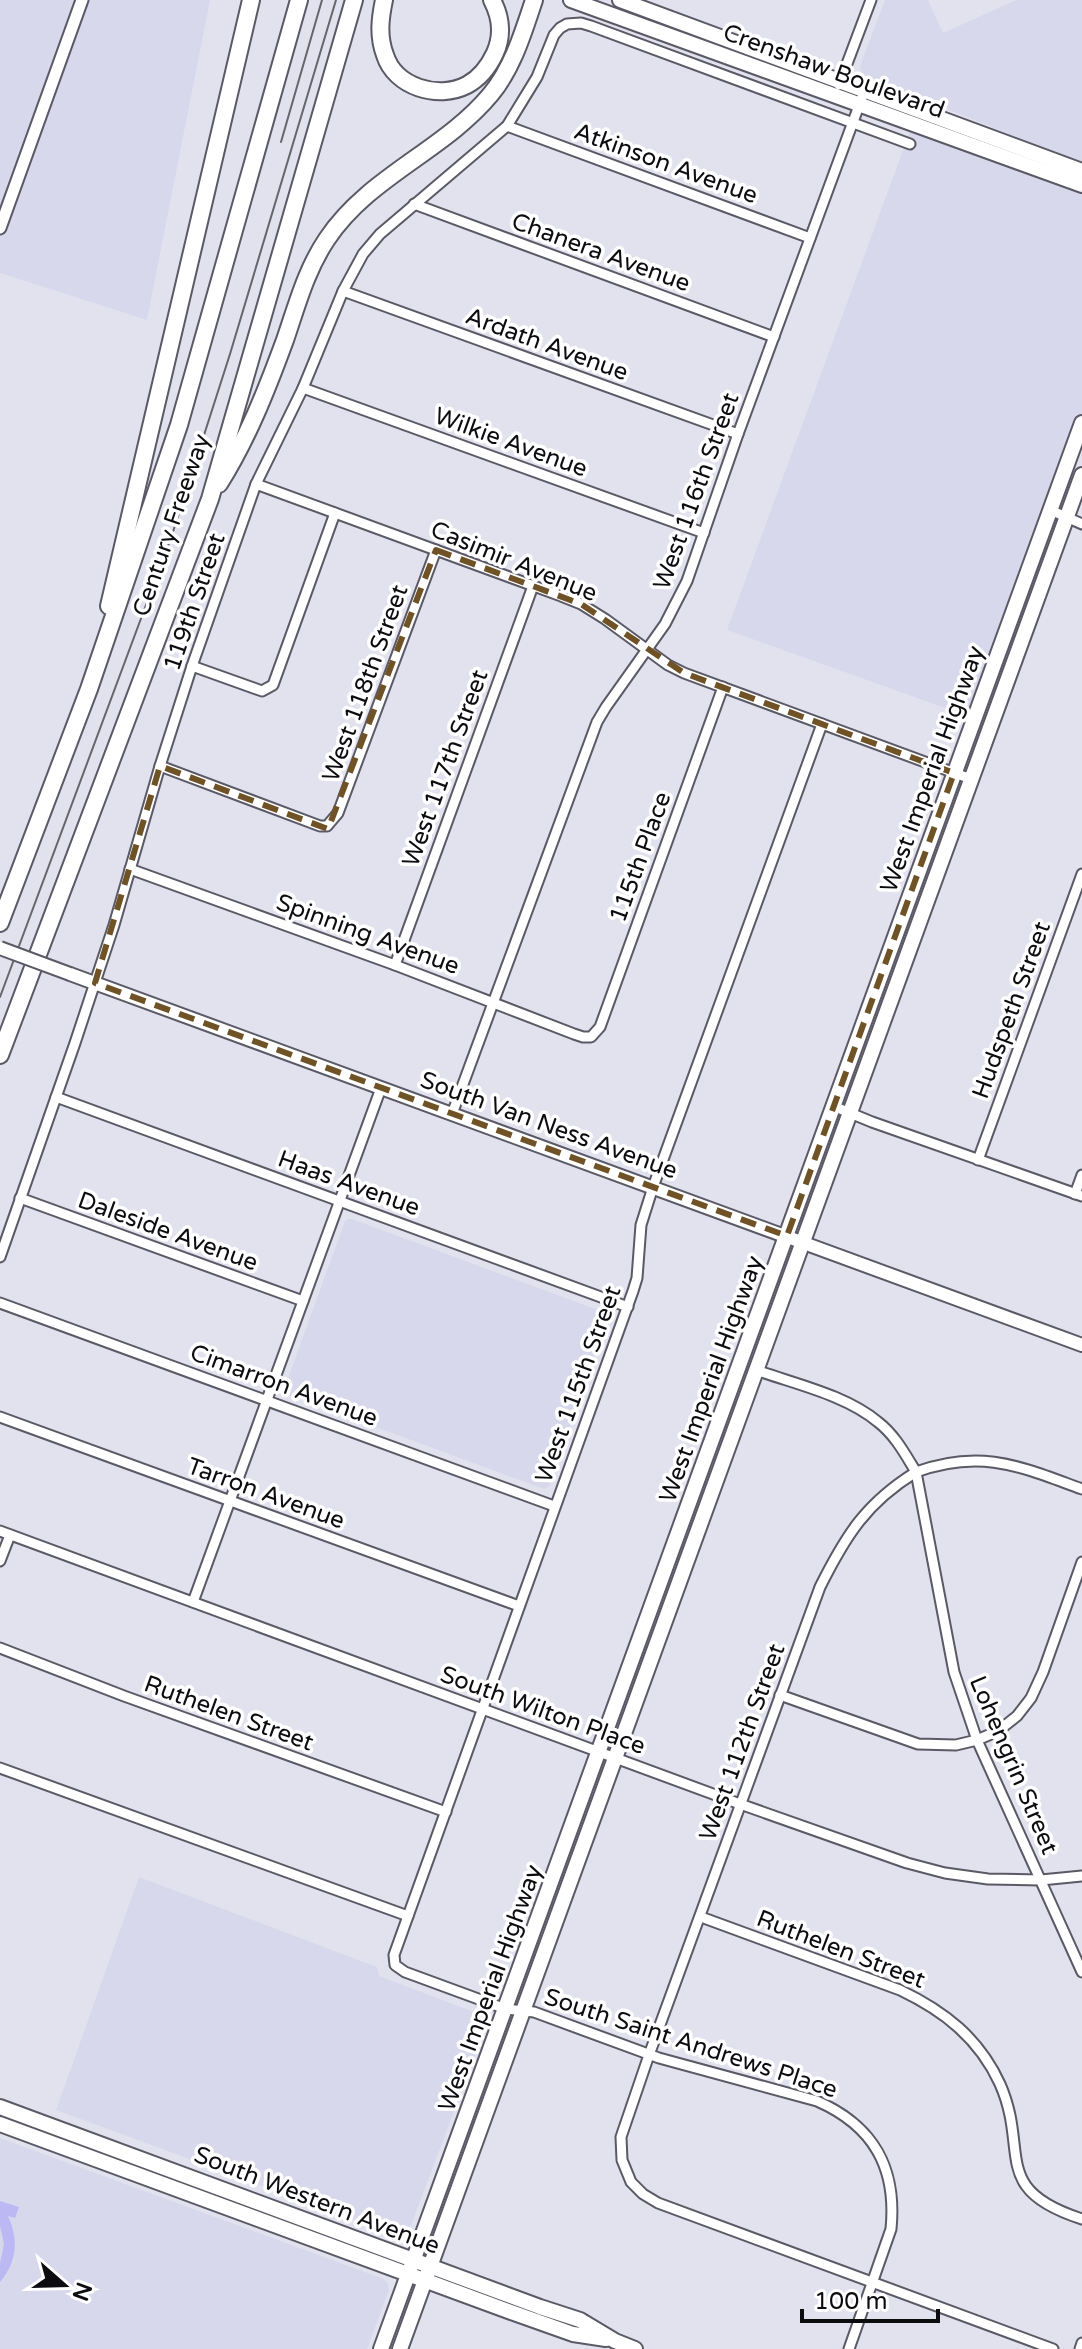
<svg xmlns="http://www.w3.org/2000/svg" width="1082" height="2349" font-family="'Varela Round',sans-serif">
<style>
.built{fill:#d8d8ec}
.green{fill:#bbb8f4}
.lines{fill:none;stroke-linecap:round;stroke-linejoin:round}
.minor-casing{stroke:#5a5965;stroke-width:13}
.tertiary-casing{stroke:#5a5965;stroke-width:15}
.secondary-casing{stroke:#5a5965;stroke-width:16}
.primary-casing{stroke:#5a5965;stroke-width:18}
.motorway-casing{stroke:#5a5965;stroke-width:20}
.minor{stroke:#fff;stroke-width:9}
.tertiary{stroke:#fff;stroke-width:11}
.secondary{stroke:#fff;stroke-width:12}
.primary{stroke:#fff;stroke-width:14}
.motorway{stroke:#fff;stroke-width:16}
.tram{stroke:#65656d;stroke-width:2}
.secondary-bridge-casing{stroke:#5a5965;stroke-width:16;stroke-linecap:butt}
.secondary-bridge{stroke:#fff;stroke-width:12}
.marked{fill:none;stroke:#6f5326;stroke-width:6;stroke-dasharray:16 10;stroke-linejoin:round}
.labels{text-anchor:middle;stroke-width:7;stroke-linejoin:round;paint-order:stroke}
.street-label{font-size:24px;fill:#0c0c10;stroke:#fff}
</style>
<rect width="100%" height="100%" fill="#e2e2ef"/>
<g class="built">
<path d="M0,0H210L147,320L0,273Z"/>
<path d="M885,0H928L943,33L1016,0H1082V163L864,76L860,69L861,63Z"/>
<path d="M910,131L1082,190V414L973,718L727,630Z"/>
<path d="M348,1219H352L609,1314L549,1486L544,1489L286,1394L284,1389L345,1221Z"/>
<path d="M139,1877L377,1967L379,1976L482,2015L486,2023L480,2043L408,2233L401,2237L56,2110Z"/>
<path d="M0,2138L384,2279L388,2284L389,2290L367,2349H0Z"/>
</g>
<path class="green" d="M0,2201L19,2207L15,2218L8,2216C19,2240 17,2262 0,2282V2263L4,2244L0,2226Z"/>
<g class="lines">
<defs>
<g id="minor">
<path d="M839,85L871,0"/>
<path d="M507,126L810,238"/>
<path d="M414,204L774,337"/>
<path d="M343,291L738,434"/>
<path d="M303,388L704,533"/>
<path d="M256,484L561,596L581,604L605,619L668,665L684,673L971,779"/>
<path d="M1050,510L1082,524"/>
<path d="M192,666L262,691L273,685L335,513"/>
<path d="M822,724L653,1187L641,1225L637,1278L633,1291L394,1955L395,1965L405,1972L492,2004L506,2009L534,2012L659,2058L817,2101C874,2126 897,2168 891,2229L849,2349"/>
<path d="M160,766L320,826H327L338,813L436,550"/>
<path d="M130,869L395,965L574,1034L583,1037H591L600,1027L723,687"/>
<path d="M395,965L533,586"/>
<path d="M56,1097L628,1307"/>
<path d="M833,1106L872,1122L1082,1196"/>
<path d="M452,1114L597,722L606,707L665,624L687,581L738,434L864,92"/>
<path d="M978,1160L1082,874"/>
<path d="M1075,1194L1082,1175"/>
<path d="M20,1198L303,1301"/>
<path d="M0,1257L75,1043L114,925L160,766L192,666L256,484L303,388L343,291L363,254L380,234L507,126L537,77L554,35L560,28L567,24L581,23L591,26L910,144"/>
<path d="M0,1303L554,1506"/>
<path d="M756,1370C795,1384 846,1395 878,1422C895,1435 905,1454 916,1472C982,1448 1021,1467 1082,1489"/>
<path d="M0,1417L519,1606"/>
<path d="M0,1531L740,1804L907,1863L945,1873L988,1879L1041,1880L1082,1876"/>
<path d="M0,1561L10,1535"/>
<path d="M193,1602L381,1088"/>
<path d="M0,1648L124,1696L446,1812"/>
<path d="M780,1695L918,1744L956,1745L977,1740L998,1731L1017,1716L1031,1698L1043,1672L1082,1562"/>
<path d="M0,1768L408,1916"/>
<path d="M701,1917L900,1990C944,2011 979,2038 1000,2084C1030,2152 989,2189 1082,2219"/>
<path d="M1053,2349L658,2203L643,2194L631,2182L622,2160L621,2137L649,2055L820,1587C846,1535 866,1503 916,1472L954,1672L977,1740L1082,1972"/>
<path d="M1080,2349L1082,2343"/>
</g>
<path id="tertiary" d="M0,228L82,0"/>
<path id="secondary" d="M70,974L1082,1345"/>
<g id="primary">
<path d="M571,0L1082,185"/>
<path d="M620,0L1082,171"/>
<path d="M0,2107L540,2307L580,2320L615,2341L635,2349"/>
<path d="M0,2124L511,2312L573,2334L606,2339"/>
<path d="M381,2349L1082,423"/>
<path d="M400,2349L1082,475"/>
</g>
<g id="motorway">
<path d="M384,0C380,19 378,36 385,55C395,87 438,100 467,85C480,78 489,66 495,53C503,35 501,17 492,0"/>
<path d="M219,484C247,440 267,389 285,340C297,305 306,270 327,239C369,176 444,151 491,94C513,67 523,33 534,0"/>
<path d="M109,606L251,0"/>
<path d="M0,923L89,689L179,425L299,0"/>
<path d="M0,1055L210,499L354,0"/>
</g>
</defs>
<use href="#minor" class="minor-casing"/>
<use href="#tertiary" class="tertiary-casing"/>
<use href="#secondary" class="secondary-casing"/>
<use href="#primary" class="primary-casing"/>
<use href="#motorway" class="motorway-casing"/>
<use href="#minor" class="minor"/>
<use href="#tertiary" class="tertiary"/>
<use href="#secondary" class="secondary"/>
<use href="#primary" class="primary"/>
<use href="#motorway" class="motorway"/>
<g class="tram">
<path d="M281,142L322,0"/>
<path d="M0,997L171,538L230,354L336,0"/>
</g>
<defs>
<path id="secondary-bridge" d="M0,948L70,974"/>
</defs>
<use href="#secondary-bridge" class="secondary-bridge-casing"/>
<use href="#secondary-bridge" class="secondary-bridge"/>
</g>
<path class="marked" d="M436,550L581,604L684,673L954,773L787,1236L95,983L160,766L328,829Z"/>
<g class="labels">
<g class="street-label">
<text transform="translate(834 71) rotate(20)" y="8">Crenshaw Boulevard</text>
<text transform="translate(666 163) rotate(20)" y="8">Atkinson Avenue</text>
<text transform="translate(601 252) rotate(20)" y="8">Chanera Avenue</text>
<text transform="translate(547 344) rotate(20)" y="8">Ardath Avenue</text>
<text transform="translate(511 442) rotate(20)" y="8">Wilkie Avenue</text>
<text transform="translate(696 491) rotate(-70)" y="8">West 116th Street</text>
<text transform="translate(171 525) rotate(-71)" y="8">Century Freeway</text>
<text transform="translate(514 561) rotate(22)" y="8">Casimir Avenue</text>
<text transform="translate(194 602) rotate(-71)" y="8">119th Street</text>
<text transform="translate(365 683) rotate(-70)" y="8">West 118th Street</text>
<text transform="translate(445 768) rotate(-70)" y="8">West 117th Street</text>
<text transform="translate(932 769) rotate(-70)" y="8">West Imperial Highway</text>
<text transform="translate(640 857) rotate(-70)" y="8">115th Place</text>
<text transform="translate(368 934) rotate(20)" y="8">Spinning Avenue</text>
<text transform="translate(1011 1010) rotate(-70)" y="8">Hudspeth Street</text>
<text transform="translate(549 1125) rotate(20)" y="8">South Van Ness Avenue</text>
<text transform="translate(349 1183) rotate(20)" y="8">Haas Avenue</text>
<text transform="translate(168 1231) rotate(20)" y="8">Daleside Avenue</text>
<text transform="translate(711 1379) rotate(-70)" y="8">West Imperial Highway</text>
<text transform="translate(578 1384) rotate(-70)" y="8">West 115th Street</text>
<text transform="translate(284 1385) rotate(20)" y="8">Cimarron Avenue</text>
<text transform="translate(266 1493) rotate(20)" y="8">Tarron Avenue</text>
<text transform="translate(543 1710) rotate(20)" y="8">South Wilton Place</text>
<text transform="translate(229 1713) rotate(20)" y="8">Ruthelen Street</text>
<text transform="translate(742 1742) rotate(-70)" y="8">West 112th Street</text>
<text transform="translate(1014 1765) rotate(67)" y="8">Lohengrin Street</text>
<text transform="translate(841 1949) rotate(21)" y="8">Ruthelen Street</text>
<text transform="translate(490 1988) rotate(-70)" y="8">West Imperial Highway</text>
<text transform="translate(691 2043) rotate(18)" y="8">South Saint Andrews Place</text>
<text transform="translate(317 2200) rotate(21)" y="8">South Western Avenue</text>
</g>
</g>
<g transform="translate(64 2285) rotate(110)" stroke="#ffffff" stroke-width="6" paint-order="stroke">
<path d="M0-6L14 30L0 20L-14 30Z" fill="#0c0c10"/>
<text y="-12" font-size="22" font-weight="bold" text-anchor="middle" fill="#0c0c10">N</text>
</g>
<path d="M802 2309v12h136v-12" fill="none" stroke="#0c0c10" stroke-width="4"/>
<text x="814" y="2309" font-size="24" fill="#0c0c10" stroke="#ffffff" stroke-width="6" paint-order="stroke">100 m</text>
</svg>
